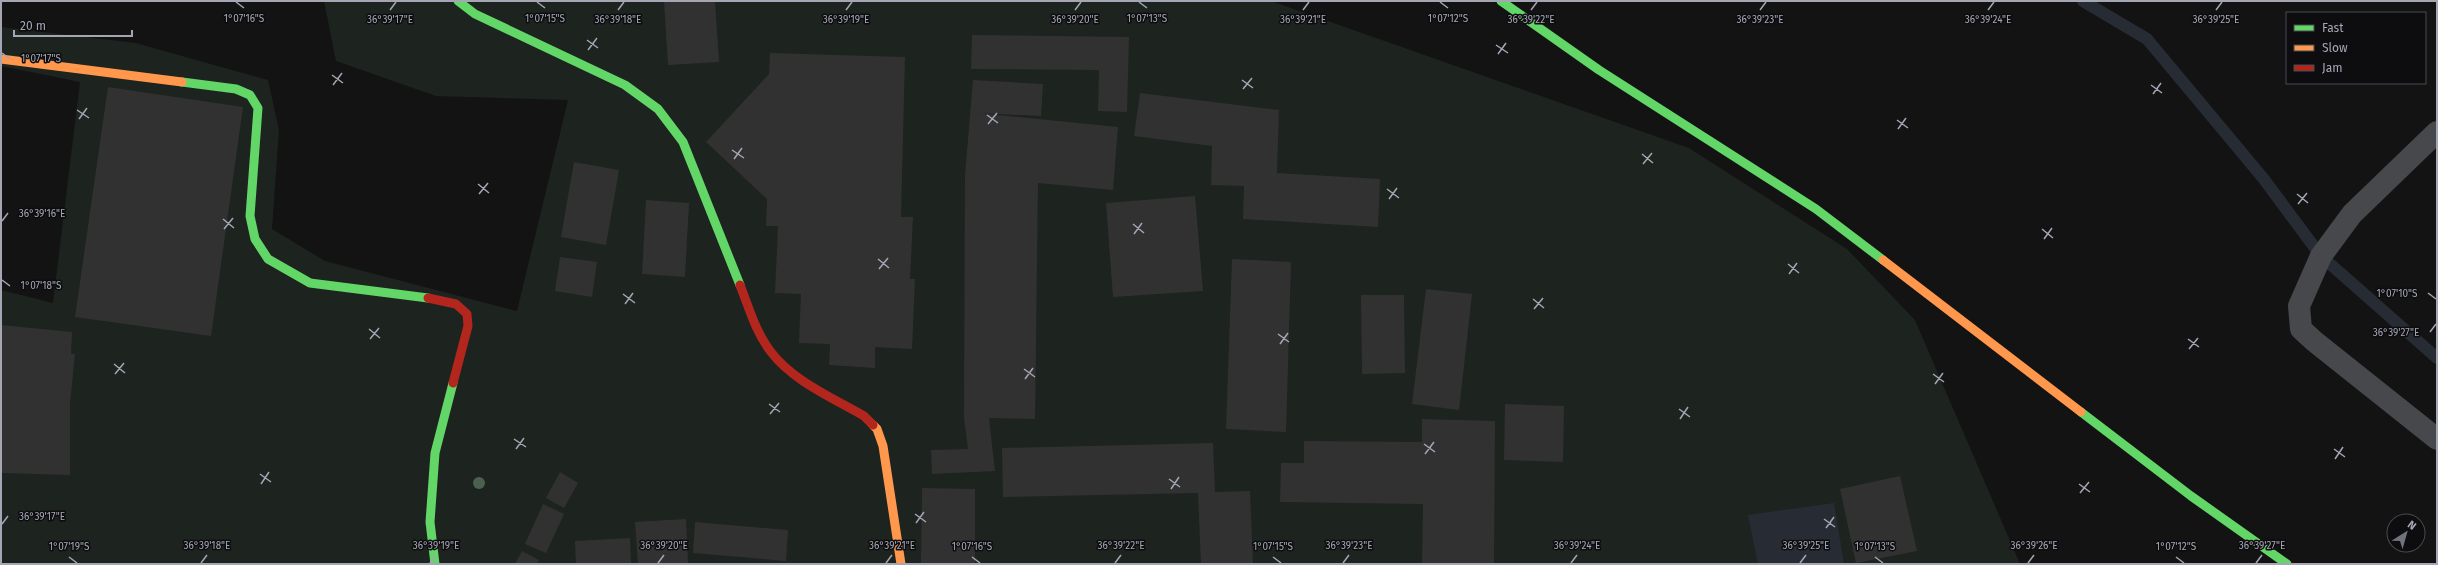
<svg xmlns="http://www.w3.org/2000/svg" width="2438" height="565" font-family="'Fira Sans',sans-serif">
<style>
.green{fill:#1d231e}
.water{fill:#272c34}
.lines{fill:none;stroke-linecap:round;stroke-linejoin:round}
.stream{stroke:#272c34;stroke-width:12}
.building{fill:#313132}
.street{stroke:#47484b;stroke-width:22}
.fast{stroke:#63d668;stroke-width:9}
.slow{stroke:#ff974d;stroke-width:9}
.jam{stroke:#b3261e;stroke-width:9}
.tree{fill:#4c6050}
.ticks{fill:none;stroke:#a4a6b4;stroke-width:1.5}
.ticks-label{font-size:10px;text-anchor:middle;fill:#a4a6b4;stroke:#0d0d0f;stroke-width:3;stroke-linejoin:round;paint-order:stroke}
</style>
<rect width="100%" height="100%" fill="#131313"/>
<path class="green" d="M324,1H1271L1689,148L1847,249L1915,320L2020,564H1V290L53,303L80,82L1,66V27L136,43L268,80L279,130L272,229L325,261L517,311L568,100L436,96L336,61Z"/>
<path class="water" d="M1834,503L1844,564H1758L1748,515Z"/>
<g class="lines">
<path class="stream" d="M2083,1L2147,39L2263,178L2321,256L2437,358"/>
</g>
<g class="building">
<path d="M664,1H715L719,62L668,65Z"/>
<path d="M972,35L1129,37L1127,112L1098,111L1099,70L971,69Z"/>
<path d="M770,53L905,57L901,217H913L910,279H915L912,349L875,347V368L829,365L830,344L799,343L801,294L775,293L778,226H766L767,199L706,142L769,74Z"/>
<path d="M973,80L1043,84L1041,116L978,113L1118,127L1113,190L1038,183L1035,419L989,418L995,471L932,474L931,450L968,449L964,418L965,175Z"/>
<path d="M108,87L243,107L211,336L75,317Z"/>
<path d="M1140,93L1279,110L1277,173L1380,179L1378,227L1243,219L1244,186L1211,185L1212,146L1134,136Z"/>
<path d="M574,162L619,170L606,245L561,237Z"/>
<path d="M1195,196L1203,291L1113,297L1106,203Z"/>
<path d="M646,200L689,203L685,277L642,274Z"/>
<path d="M560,257L597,262L592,297L555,291Z"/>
<path d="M1232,259L1291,262L1286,432L1226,429Z"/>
<path d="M1426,289L1472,294L1459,410L1412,404Z"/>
<path d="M1361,295H1404L1405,373L1362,374Z"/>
<path d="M1,325L72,332L71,354H75L70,404V475L1,473Z"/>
<path d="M1505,404L1564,406L1563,462L1504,460Z"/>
<path d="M1422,419L1495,421L1494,564H1422L1423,504L1280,502L1281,463H1304V441L1422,442Z"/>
<path d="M1213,443L1215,492L1250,491L1253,564H1201L1198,493L1003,497L1002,448Z"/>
<path d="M560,472L578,483L564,508L546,498Z"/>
<path d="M1900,476L1917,551L1856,563L1840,489Z"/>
<path d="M922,488L975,489V564H921Z"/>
<path d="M543,504L564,514L546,553L525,544Z"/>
<path d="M686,519L688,564H638L635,522Z"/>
<path d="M695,522L788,530L786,561L693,553Z"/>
<path d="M630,538L631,564H576L575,541Z"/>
<path d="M522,551L539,560L537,564H515Z"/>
</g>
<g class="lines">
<path class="street" d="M2437,132L2352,214L2321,256L2299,306L2301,329L2314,341L2437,439"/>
<g class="fast">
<path d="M458,1L475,14L625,85L658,109L683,142L740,285"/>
<path d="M1501,1L1599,70L1816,209L1883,260"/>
<path d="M182,82L236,89L250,95L258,108L250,216L255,239L268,259L310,283L428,298"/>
<path d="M2081,412L2191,496L2287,564"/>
<path d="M435,564L430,522L435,453L453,383"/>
</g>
<g class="slow">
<path d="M1,59L182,82"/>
<path d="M1883,260L2081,412"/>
<path d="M873,425L877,429L883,446L901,564"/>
</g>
<g class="jam">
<path d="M740,285C749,308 756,333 771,352C793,381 833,398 864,416L873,425"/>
<path d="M428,298L456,304L467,314L468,326L453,383"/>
</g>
</g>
<circle class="tree" cx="479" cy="483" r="6"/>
<path class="ticks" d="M236,2L244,8M537,2L545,8M1139,2L1147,8M1440,2L1448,8M390,10L396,2M618,10L624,2M846,10L852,2M1075,10L1081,2M1303,10L1309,2M1531,10L1537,2M1760,10L1766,2M1988,10L1994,2M2216,10L2222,2M587,40L598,48M1496,45L1508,53M588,50L597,38M2,53L10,59M1498,54L1506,43M332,75L343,83M1242,80L1253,88M333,85L342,73M2151,85L2162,93M1243,89L1252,78M2153,94L2161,83M77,110L89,118M987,115L998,123M79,119L87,108M1897,120L1908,128M988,124L997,113M1898,129L1906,118M732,150L744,158M1642,154L1653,163M734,159L742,148M1643,164L1652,153M478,184L489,193M1387,189L1399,198M479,194L488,183M2297,194L2308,203M1389,199L1397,188M2298,204L2307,193M223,219L234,228M2,221L8,213M1133,224L1144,233M224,229L233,218M2042,229L2053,238M1134,234L1142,223M2044,239L2052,228M878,259L889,268M1788,264L1799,273M879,269L888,258M1789,274L1797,263M2,280L10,286M2428,293L2436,299M623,294L635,303M1533,299L1544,308M625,304L633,293M1534,309L1543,298M369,329L380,338M2430,332L2436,324M1278,334L1289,342M370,339L379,328M2188,339L2199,347M1280,344L1288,333M2189,349L2198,338M114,364L125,373M1024,369L1035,377M115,374L124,363M1933,374L1944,382M1025,379L1033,368M1935,384L1943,373M769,404L780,412M1679,409L1690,417M770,414L779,403M1680,419L1688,407M514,439L526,447M1424,444L1435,452M516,449L524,438M2334,449L2345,457M1425,454L1434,442M2335,459L2343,447M260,474L271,482M1169,479L1180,487M261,484L269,472M2079,484L2090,492M1171,489L1179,477M2080,493L2089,482M915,514L926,522M1824,519L1835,527M916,523L924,512M2,524L8,516M1826,528L1834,517M69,557L77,563M972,557L980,563M1273,557L1281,563M1875,557L1883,563M2176,557L2184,563M201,563L207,555M430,563L436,555M658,563L664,555M886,563L892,555M1115,563L1121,555M1343,563L1349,555M1571,563L1577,555M1800,563L1806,555M2028,563L2034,555M2256,563L2262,555"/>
<g class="ticks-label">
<text x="244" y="22">1°07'16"S</text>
<text x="545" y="22">1°07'15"S</text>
<text x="1147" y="22">1°07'13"S</text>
<text x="1448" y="22">1°07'12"S</text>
<text x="390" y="23">36°39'17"E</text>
<text x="618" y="23">36°39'18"E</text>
<text x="846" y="23">36°39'19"E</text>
<text x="1075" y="23">36°39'20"E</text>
<text x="1303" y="23">36°39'21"E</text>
<text x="1531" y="23">36°39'22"E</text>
<text x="1760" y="23">36°39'23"E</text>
<text x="1988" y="23">36°39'24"E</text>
<text x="2216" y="23">36°39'25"E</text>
<text x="41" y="62">1°07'17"S</text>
<text x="42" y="217">36°39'16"E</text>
<text x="41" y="289">1°07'18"S</text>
<text x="2397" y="297">1°07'10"S</text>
<text x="2396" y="336">36°39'27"E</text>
<text x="42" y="520">36°39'17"E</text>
<text x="207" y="549">36°39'18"E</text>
<text x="436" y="549">36°39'19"E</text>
<text x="664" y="549">36°39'20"E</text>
<text x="892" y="549">36°39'21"E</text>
<text x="1121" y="549">36°39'22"E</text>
<text x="1349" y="549">36°39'23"E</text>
<text x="1577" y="549">36°39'24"E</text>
<text x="1806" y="549">36°39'25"E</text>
<text x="2034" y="549">36°39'26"E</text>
<text x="2262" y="549">36°39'27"E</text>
<text x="69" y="550">1°07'19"S</text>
<text x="972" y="550">1°07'16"S</text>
<text x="1273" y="550">1°07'15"S</text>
<text x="1875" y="550">1°07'13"S</text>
<text x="2176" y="550">1°07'12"S</text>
</g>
<rect width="2438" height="565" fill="none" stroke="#a4a6b4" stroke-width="4"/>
<rect x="2286" y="12" width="140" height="72" fill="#0d0d0f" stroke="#494a51"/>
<rect x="2294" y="25" width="20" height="6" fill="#63d668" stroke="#494a51"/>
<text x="2322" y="32" font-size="12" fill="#a4a6b4">Fast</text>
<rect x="2294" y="45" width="20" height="6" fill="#ff974d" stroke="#494a51"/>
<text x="2322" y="52" font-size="12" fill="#a4a6b4">Slow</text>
<rect x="2294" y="65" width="20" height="6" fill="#b3261e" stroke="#494a51"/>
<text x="2322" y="72" font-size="12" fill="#a4a6b4">Jam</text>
<g transform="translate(2406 533) rotate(37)"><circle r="19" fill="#0d0d0f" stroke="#494a51"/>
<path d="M0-3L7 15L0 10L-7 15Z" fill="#71737c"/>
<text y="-6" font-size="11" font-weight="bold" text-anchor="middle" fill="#a4a6b4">N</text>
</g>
<path d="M14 30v6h118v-6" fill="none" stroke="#a4a6b4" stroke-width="2"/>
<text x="20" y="30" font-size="12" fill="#a4a6b4" stroke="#0d0d0f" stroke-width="3" paint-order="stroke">20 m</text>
</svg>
